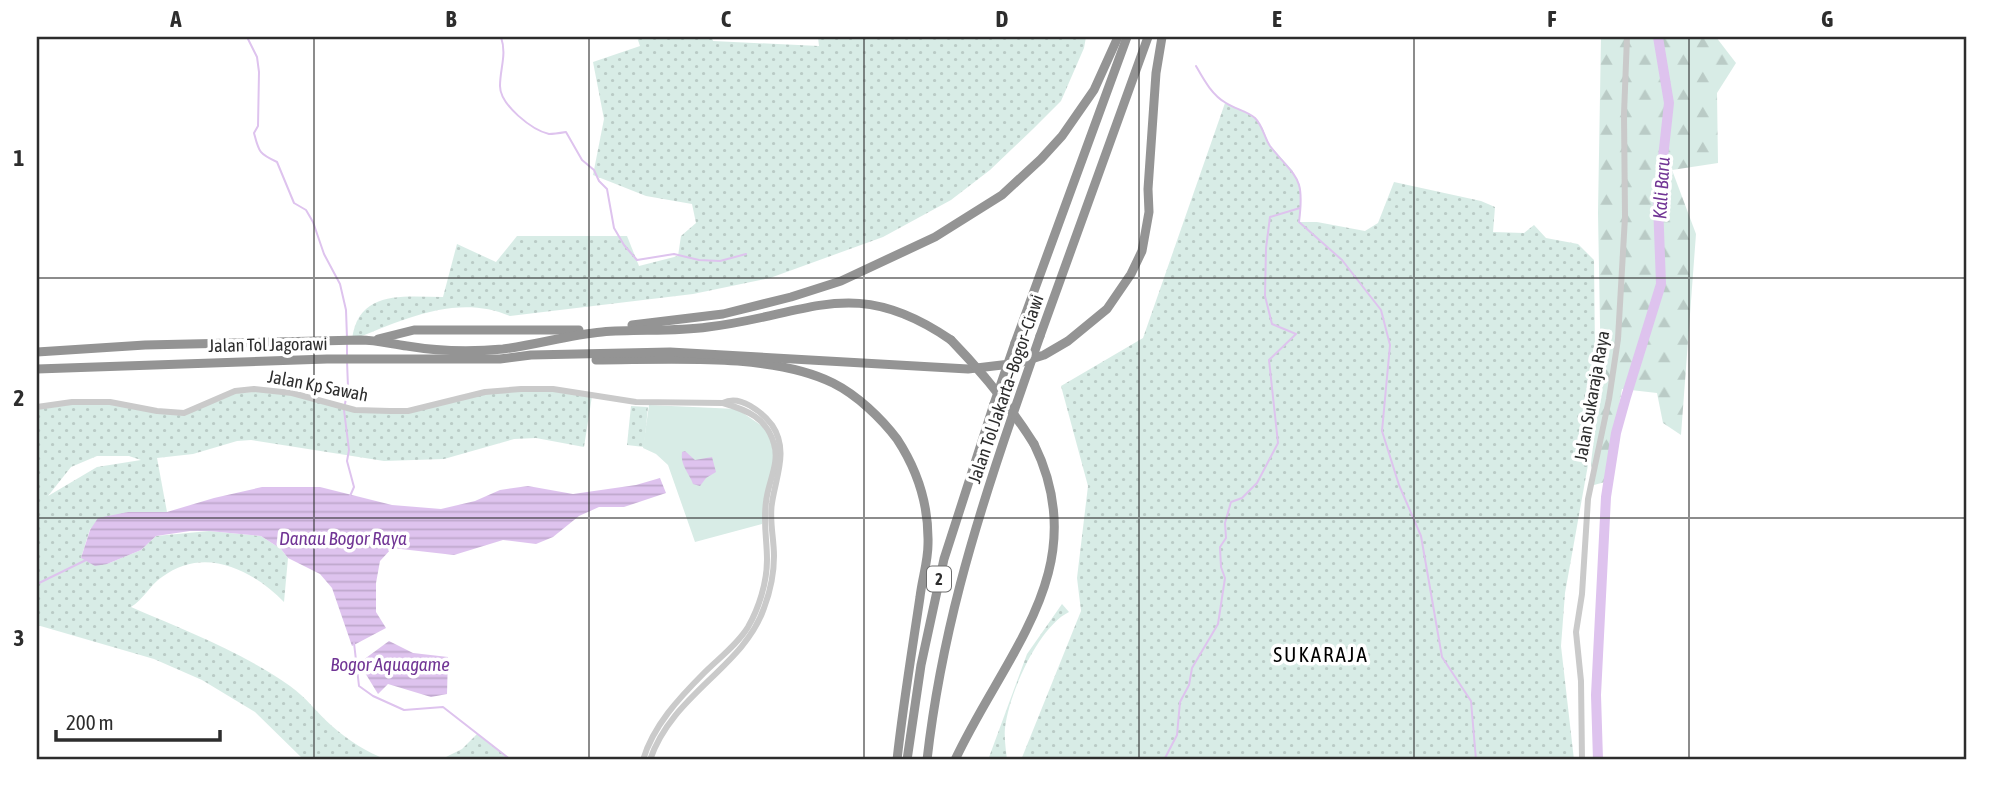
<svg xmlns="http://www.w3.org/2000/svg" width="2003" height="797" font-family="'Asap Condensed',sans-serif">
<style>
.grass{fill:url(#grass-dots);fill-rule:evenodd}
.forest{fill:url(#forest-firs)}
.pitch{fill:#d8ece6}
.water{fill:url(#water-rules)}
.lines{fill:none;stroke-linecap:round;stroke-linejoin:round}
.stream{stroke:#dec3ee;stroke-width:2}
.river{stroke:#dec3ee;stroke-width:10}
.minor{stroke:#cacaca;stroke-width:6}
.highway{stroke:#949494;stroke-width:9}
.highway-bridge{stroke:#949494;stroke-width:9}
.grid{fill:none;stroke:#2d2d2d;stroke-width:2;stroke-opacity:0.55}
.labels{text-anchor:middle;stroke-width:7;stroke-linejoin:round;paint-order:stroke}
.shield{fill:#fff;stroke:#6c6c6c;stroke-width:2}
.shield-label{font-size:16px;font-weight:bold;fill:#2d2d2d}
.street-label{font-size:18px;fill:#2d2d2d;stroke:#fff}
.water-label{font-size:19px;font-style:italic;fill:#713595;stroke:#fff}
.quarter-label{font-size:21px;letter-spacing:2px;fill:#000;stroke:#fff}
.neatline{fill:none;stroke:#2d2d2d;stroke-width:2.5}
.grid-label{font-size:23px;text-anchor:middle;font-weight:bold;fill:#2d2d2d}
</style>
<defs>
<pattern id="grass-dots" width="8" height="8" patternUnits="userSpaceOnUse" patternTransform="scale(1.75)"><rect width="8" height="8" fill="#d8ece6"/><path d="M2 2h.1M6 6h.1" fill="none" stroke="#bacbc6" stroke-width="1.8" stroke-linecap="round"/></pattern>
<pattern id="forest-firs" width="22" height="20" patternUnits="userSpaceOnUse" patternTransform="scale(1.75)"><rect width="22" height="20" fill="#d8ece6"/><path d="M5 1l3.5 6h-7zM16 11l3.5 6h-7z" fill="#bacbc6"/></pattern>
<pattern id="water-rules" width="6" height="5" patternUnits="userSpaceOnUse" patternTransform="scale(1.75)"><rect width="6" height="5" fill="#dec3ee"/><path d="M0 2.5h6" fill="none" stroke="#bfa8cc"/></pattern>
</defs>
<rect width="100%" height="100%" fill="#fff"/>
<g class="grass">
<path d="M637,37H712L713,41L819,46L818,37H1086L1084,48L1061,101L1033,129L990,170L951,200L883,237L770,278L693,294L510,316C457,293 402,320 352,340C358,289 404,297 443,297L457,244L496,262L517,236H627L639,266L678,256L681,236L696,223L692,204L646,196L593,175L604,119L593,62L640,46Z"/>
<path d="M1225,103L1253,116L1262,127L1269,144L1292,170L1300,185V222H1317L1365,231L1378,223L1394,182L1481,201L1495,207L1493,232L1524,233L1534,225L1546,238L1578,244L1594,260L1595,353L1587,391L1593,437L1565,593L1561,646L1574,760H1021L1081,611L1077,578L1088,486L1061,386L1143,338Z"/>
<path d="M553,389L592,396L584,447L536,438L514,439L444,459L384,461L251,440L237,441L193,454L157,458L167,512H128L90,529L81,558L107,564L141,550L156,536L209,531L261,536L281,549L288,558L284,602C252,570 205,545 162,577C150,585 143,600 131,607C184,630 242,652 290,686C306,697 318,714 332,726C349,741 367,752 387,760H304L255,712L202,680L154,659L37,625V407L112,402L184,413L226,394L277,390L353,409L408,411L485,392ZM97,456H129L141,460L97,467L48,496L71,467Z"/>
<path d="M631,406L648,407L644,447L627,445Z"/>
<path d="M1062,604L1069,612C1038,627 1009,694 1005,728C1004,738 1006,750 1007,760H988L1027,654Z"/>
<path d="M477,734L508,758L506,760H440L462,749Z"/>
</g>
<path class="forest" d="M1601,37H1716L1736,63L1717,93L1718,163L1672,170L1696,234L1681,435L1663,423L1657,393L1622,389L1605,482L1594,485L1591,463L1601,380L1598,213Z"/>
<path class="pitch" d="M649,405L737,409L765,428L771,440L775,463L762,524L695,542L668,465L656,454L643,448Z"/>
<g class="water">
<path d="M685,451L695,460L712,457L716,472L706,478L700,486L693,484C689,473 680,465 682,452Z"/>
<path d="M660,478L666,493L624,507H599L579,516L553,537L536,544L503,540L454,555L392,548L380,561L376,583V612L386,628L352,646L332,588L320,574L288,558L281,549L261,536L209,531H190L156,536L141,550L107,564L95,566L81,558L90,530L98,518L128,512H167L214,498L262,487H320L392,505L441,509L475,501L500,490L528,486L573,494L636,485Z"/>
<path d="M389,641L413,653L448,657L447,694L431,697L388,684L378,694L359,663Z"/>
</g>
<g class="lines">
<g class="stream">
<path d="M247,37L257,57L259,72L258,126L254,133C259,152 259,154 277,162L294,203L306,210L313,222L324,254L340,284L346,310L347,338"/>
<path d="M501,37C507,55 500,68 500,86C500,105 532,130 549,134C554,134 560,133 566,132L582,160L594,170L599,181L607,189L614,228L624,245L637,260L674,254L699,260L720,261L746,254"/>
<path d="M1196,66C1204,80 1212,95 1226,103C1235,109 1247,111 1255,118C1263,126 1264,137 1270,146C1296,179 1305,175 1299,222L1342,260L1381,310L1390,345L1382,431L1399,485L1421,536L1442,657L1471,701L1476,760"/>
<path d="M347,344V356"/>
<path d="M345,404L348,387L347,361"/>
<path d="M344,410L349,450L347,461L354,487L350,496"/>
<path d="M37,584L86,560"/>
<path d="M354,643L359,686L373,696L404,710L443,707L511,760"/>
<path d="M1164,760L1177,735L1180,702L1189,685L1192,668L1218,624L1225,578L1221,567L1220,547L1226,538L1225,523L1231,502L1242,498L1257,483L1278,443L1269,360L1296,334L1272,324L1265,296L1266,248L1270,217L1300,208"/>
</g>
<path class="river" d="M1598,760L1596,695L1606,497L1616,433L1626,397L1661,284L1658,203L1669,103L1658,37"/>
<g class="minor">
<path d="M37,407L72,402H110L157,411L184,413L235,391L254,389L292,393L355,410L390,411H408L485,392L521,389H553L636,402L723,403C740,394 762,412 772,425C789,450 776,476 772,503C769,520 774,538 774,556C774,573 770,592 764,608C744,667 672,694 650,760"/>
<path d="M643,760C653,726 679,698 704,673C719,658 737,645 748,627C759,608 767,582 767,560C767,540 763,522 766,502C768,482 780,463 774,444C767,418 747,410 723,403"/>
<path d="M1582,760L1581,681L1576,632L1582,594L1588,499L1609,399L1618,339L1625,217L1624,114L1627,37"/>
</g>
<g class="highway">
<path d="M632,325L723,314L791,297L841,281L935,237L1002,195L1041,159L1062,136L1094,90L1118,37"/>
<path d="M1040,336L1148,37"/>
<path d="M378,339L414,330H579"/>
<path d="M1015,343L1127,37"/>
<path d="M37,352L145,345L360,340C377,340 391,344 407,346C437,351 472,352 503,349C536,345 568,335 602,332C637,329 673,332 708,327C809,315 854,273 951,340"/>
<path d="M596,360C666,360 770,352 833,383C857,395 881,418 897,439C918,471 929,506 928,544C928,562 922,579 920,597C912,651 903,705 897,760"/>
<path d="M37,369L327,359H500L531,355L670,352L968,369L1019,363L1044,355L1068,341L1107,309L1131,274L1142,251L1149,212L1148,189L1156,73L1162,37"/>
<path d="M907,760L921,665L944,559L994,404"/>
<path d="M927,760C941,637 973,530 1013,414"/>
<path d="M955,760C1005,653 1095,568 1034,444"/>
</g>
<g class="highway-bridge">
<path d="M951,340C983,373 1010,406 1034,444"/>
<path d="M994,404L1015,343"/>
<path d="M1013,414L1040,336"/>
</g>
</g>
<path class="grid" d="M314,37V760M589,37V760M864,37V760M1139,37V760M1414,37V760M1689,37V760M37,278H1966M37,518H1966"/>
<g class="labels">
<rect class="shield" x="927" y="566.5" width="24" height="25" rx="5"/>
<g class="shield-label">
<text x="939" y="585">2</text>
</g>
<g class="street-label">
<text transform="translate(268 345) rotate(-1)" y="6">Jalan Tol Jagorawi</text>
<text transform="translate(318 386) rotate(11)" y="6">Jalan Kp Sawah</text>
<text transform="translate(1006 389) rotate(-71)" y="6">Jalan Tol Jakarta–Bogor–Ciawi</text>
<text transform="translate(1592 396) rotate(-80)" y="6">Jalan Sukaraja Raya</text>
</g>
<g class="water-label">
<text transform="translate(1661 188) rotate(-87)" y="7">Kali Baru</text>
<text x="343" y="545">Danau Bogor Raya</text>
<text x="390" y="671">Bogor Aquagame</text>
</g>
<g class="quarter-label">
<text x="1321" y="662">SUKARAJA</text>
</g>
</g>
<rect width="2003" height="797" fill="none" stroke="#ffffff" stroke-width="77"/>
<path d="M56 730v10h164v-10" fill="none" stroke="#2d2d2d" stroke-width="3.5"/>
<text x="66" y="730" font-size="21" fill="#2d2d2d" stroke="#ffffff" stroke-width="5" paint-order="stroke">200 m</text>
<rect x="38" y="38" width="1927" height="720" class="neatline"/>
<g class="grid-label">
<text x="176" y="27">A</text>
<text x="451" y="27">B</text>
<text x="726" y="27">C</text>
<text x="1002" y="27">D</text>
<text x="1277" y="27">E</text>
<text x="1552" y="27">F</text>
<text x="1827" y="27">G</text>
<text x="19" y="166">1</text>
<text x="19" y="406">2</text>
<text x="19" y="646">3</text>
</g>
</svg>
